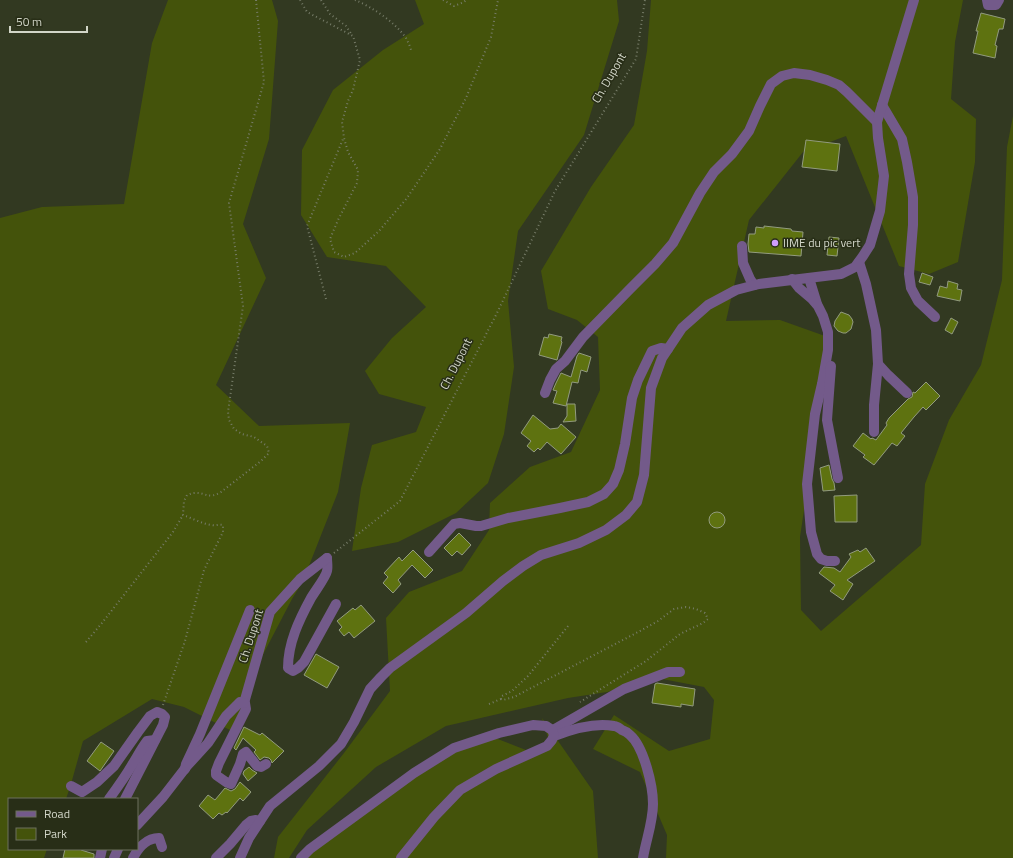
<svg xmlns="http://www.w3.org/2000/svg" width="1013" height="858" font-family="'Titillium Web',sans-serif">
<style>
.green{fill:#44530b}
.building{fill:#5e7210;stroke:#929b7f}
.lines{fill:none;stroke-linecap:round;stroke-linejoin:round}
.path{stroke:#767c68;stroke-width:2;stroke-dasharray:1 3;stroke-linecap:butt}
.minor{stroke:#735a8a;stroke-width:10}
.poi-dot{fill:#d09dfe;stroke:#282e17;stroke-width:1.5}
.labels{text-anchor:middle;stroke-width:3;stroke-linejoin:round;paint-order:stroke}
.street-label{font-size:12px;fill:#d2d6c8;stroke:#282e17}
.poi-label{font-size:12px;fill:#d2d6c8;stroke:#282e17;text-anchor:start}
</style>
<rect width="100%" height="100%" fill="#323921"/>
<g class="green">
<path d="M168,0H272L278,21L269,139L243,224L266,278L216,385L259,426L350,423L338,492L303,581L292,599L256,668L232,731L184,707L152,699L83,741L71,784L66,799H9V849H47L44,858H0V218L42,207L124,204L152,43Z"/>
<path d="M415,0H617L619,21L584,135L547,189L518,231L508,301L514,367L504,434L488,483L456,513L398,542L352,551L361,488L372,445L416,432L426,407L379,394L365,371L392,338L426,307L386,266L327,257L301,215L302,150L333,90L383,50L424,24Z"/>
<path d="M651,0H963L955,42L951,99L976,119L975,162L958,262L929,274L899,266L846,136L803,152L749,220L726,321L780,320L825,336L815,437L800,537L801,610L821,631L921,545L925,484L949,420L981,365L1002,280L1007,147L1013,116V858H666L667,835L640,772L593,749L614,715L669,751L710,739L714,700L704,687L657,678L607,692L568,698L446,726L376,767L307,830L289,858H274L278,837L344,753L390,691L386,618L409,592L462,571L489,530L490,503L530,467L571,452L600,390L598,337L577,320L548,309L541,271L591,187L634,125L647,51Z"/>
<path d="M542,718L593,791L598,858H303L397,785L485,734L531,752L549,741Z"/>
</g>
<g class="building">
<path d="M981,13L1005,19L1003,29H999L995,45L997,46L995,58L973,53L978,31H976Z"/>
<path d="M806,140L840,144L837,171L802,167Z"/>
<path d="M764,226L791,229L792,231L803,232L801,256L749,252L748,244L749,234H755L756,227L764,228Z"/>
<path d="M829,237L839,238L837,256L827,255Z"/>
<path d="M922,273L933,277L930,285L919,282Z"/>
<path d="M948,281L958,284L957,289L962,290L960,301L937,296L940,286L947,288Z"/>
<path d="M841,312L849,315L852,319L853,322L851,329L846,333H843L838,331L834,326L835,321Z"/>
<path d="M951,318L958,322L952,334L945,330Z"/>
<path d="M549,334L562,337L561,341L562,342L557,360L539,355L544,337L548,338Z"/>
<path d="M579,353L591,357L587,372L581,370L578,383L572,382L566,406L553,403L557,391L553,390L556,383L561,373L571,377L577,356Z"/>
<path d="M926,382L940,396L926,410L923,407L914,417L901,433L905,436L897,446L892,443L874,465L863,457L865,455L853,446L863,433L871,439L872,438L876,440L887,425L886,423L889,418L908,399L912,397L913,392L915,393Z"/>
<path d="M567,404H575L576,421L563,422L567,416Z"/>
<path d="M533,415L550,429L558,428L561,424L576,437L561,454L547,442L540,450L538,448L534,452L527,446L531,441L521,433Z"/>
<path d="M829,465L832,479L834,483L835,490L823,491L820,468Z"/>
<path d="M857,495V522H835L834,496Z"/>
<circle cx="717" cy="520" r="8"/>
<path d="M459,533L471,545L462,555L457,551L452,556L444,548Z"/>
<path d="M866,548L875,561L847,580L853,584L843,600L830,591L835,585L819,573L824,567L834,568L840,572L851,557L849,554L858,550L860,552Z"/>
<path d="M413,550L433,570L425,578L412,565L398,580L401,584L393,593L383,583L388,577L384,573L399,557L402,561Z"/>
<path d="M361,605L375,621L354,638L349,632L344,636L339,630L342,627L337,621L353,608L355,610Z"/>
<path d="M316,654L339,667L327,688L304,675Z"/>
<path d="M657,683L695,689L693,706L681,704V707L652,703L655,684Z"/>
<path d="M244,727L260,735L262,733L284,751L272,763L271,760L269,758L264,757L260,760L254,752L256,750L243,738L236,750L234,748Z"/>
<path d="M101,742L114,751L100,771L87,761Z"/>
<path d="M249,767L252,770L257,773L248,781L243,774L244,771Z"/>
<path d="M240,782L251,792L243,801L240,798L227,813L226,812L222,815L219,813L213,819L199,806L208,795L215,800L225,788L231,791L235,789Z"/>
<path d="M65,849H82L81,850L94,854V858H63Z"/>
</g>
<g class="lines">
<g class="path">
<path d="M300,0L307,12L353,36L360,60L353,90L348,101L342,122L344,138L348,152L358,170L357,183L338,220L330,239L334,252L344,257L355,253L379,231L407,198L440,149L466,98L491,37L498,0"/>
<path d="M321,0L330,14L346,26L352,35"/>
<path d="M355,0C372,7 395,22 406,38C408,42 410,46 411,50"/>
<path d="M443,0L454,6L464,2L466,0"/>
<path d="M326,299L307,226L343,139"/>
<path d="M334,553L400,501L497,313L555,191L636,59L645,0"/>
<path d="M568,626L528,676L512,691L502,696L501,699L503,700L514,697L640,631L658,621L674,609L686,607L696,609L705,613L708,619L703,623L680,634L646,661L580,702"/>
<path d="M86,642L102,623L173,532L183,515"/>
<path d="M489,704L501,699"/>
<path d="M163,705L185,641L204,570L223,532V525C219,524 216,526 212,525C202,524 192,518 183,515L184,501L187,495C190,494 192,493 194,493C206,492 208,500 221,492L261,461L269,453L267,446L254,437L242,434L234,429L229,420L228,412L243,306L229,203L264,82L256,0"/>
</g>
<g class="minor">
<path d="M987,0L988,5H996L999,0"/>
<path d="M882,105L902,139L907,162L913,197V225L909,274L911,288L918,301L935,317"/>
<path d="M742,246L743,263L750,279L754,285"/>
<path d="M859,262L866,284L876,330L878,364L874,405V432"/>
<path d="M809,278L817,304"/>
<path d="M792,279L799,288L812,299L818,306L823,316L828,332V350L822,384L815,414L807,484L811,532L817,554L821,559L827,561H835"/>
<path d="M878,364L888,375L907,393"/>
<path d="M831,366L827,420L838,478"/>
<path d="M545,393L550,380L556,369L565,361L583,337L630,289L655,264L673,243L700,193L714,172L732,154L749,131L760,106L771,84L782,76L794,73L810,75L827,80L839,85L847,92L877,122"/>
<path d="M429,552L454,524L460,523L476,526H481L508,518L560,508L588,502L604,494L613,484L619,470L625,444L632,398L638,380L652,351L661,348L668,349"/>
<path d="M327,558C327,562 328,567 327,571C326,577 315,591 311,598C299,620 288,643 288,668L293,671L298,668L304,662L336,604"/>
<path d="M244,703L270,612L300,579L327,558"/>
<path d="M244,703H245L246,709L219,763L216,771V775L226,782L231,784L240,764L243,754L246,752L257,766L261,767L266,764"/>
<path d="M553,730L624,689L668,672H680"/>
<path d="M554,736C572,729 594,722 614,726C617,726 619,728 622,730C625,731 628,733 630,735C644,747 653,786 653,804C653,822 646,840 643,858"/>
<path d="M185,769L186,764L200,734L250,610"/>
<path d="M71,786L82,792L97,782L114,766L138,732L150,716L157,712L162,714L165,717L163,725L125,799"/>
<path d="M109,799C117,788 125,777 132,765C137,757 141,749 147,741L155,740"/>
<path d="M137,825L163,797L187,766L208,743L226,716L240,702L244,703"/>
<path d="M100,858L102,849"/>
<path d="M114,858L118,849"/>
<path d="M133,858C138,848 147,838 159,838L162,847"/>
<path d="M216,858L230,844L246,825L251,821L256,820L260,821"/>
<path d="M240,858L249,838L270,806L319,766L341,744L354,722L370,689L381,677L390,668L466,613L503,581L523,566L541,555L579,543L606,530L626,515L637,502L644,475L651,388L662,358L682,328L708,305L736,290L759,284L841,274L855,267L863,256L870,245L880,211L884,176L878,138L877,122L914,0"/>
<path d="M301,858L310,849L414,773L454,748L499,733L533,725L546,726L552,730L554,735L552,740L547,746L496,769L460,790L434,817L401,858"/>
</g>
</g>
<circle class="poi-dot" cx="775" cy="243" r="4"/>
<g class="labels">
<g class="street-label">
<text transform="translate(609 78) rotate(-60)" y="4">Ch. Dupont</text>
<text transform="translate(456 364) rotate(-63)" y="4">Ch. Dupont</text>
<text transform="translate(251 636) rotate(-72)" y="4">Ch. Dupont</text>
</g>
<g class="poi-label">
<text x="783" y="247">IIME du pic vert</text>
</g>
</g>
<rect x="8" y="798" width="130" height="52" fill="#282e17" stroke="#6c715e"/>
<rect x="16" y="811" width="20" height="6" fill="#735a8a" stroke="#6c715e"/>
<text x="44" y="818" font-size="12" fill="#d2d6c8">Road</text>
<rect x="16" y="828" width="20" height="12" fill="#44530b" stroke="#6c715e"/>
<text x="44" y="838" font-size="12" fill="#d2d6c8">Park</text>
<path d="M10 26v6h77v-6" fill="none" stroke="#d2d6c8" stroke-width="2"/>
<text x="16" y="26" font-size="12" fill="#d2d6c8" stroke="#282e17" stroke-width="3" paint-order="stroke">50 m</text>
</svg>
